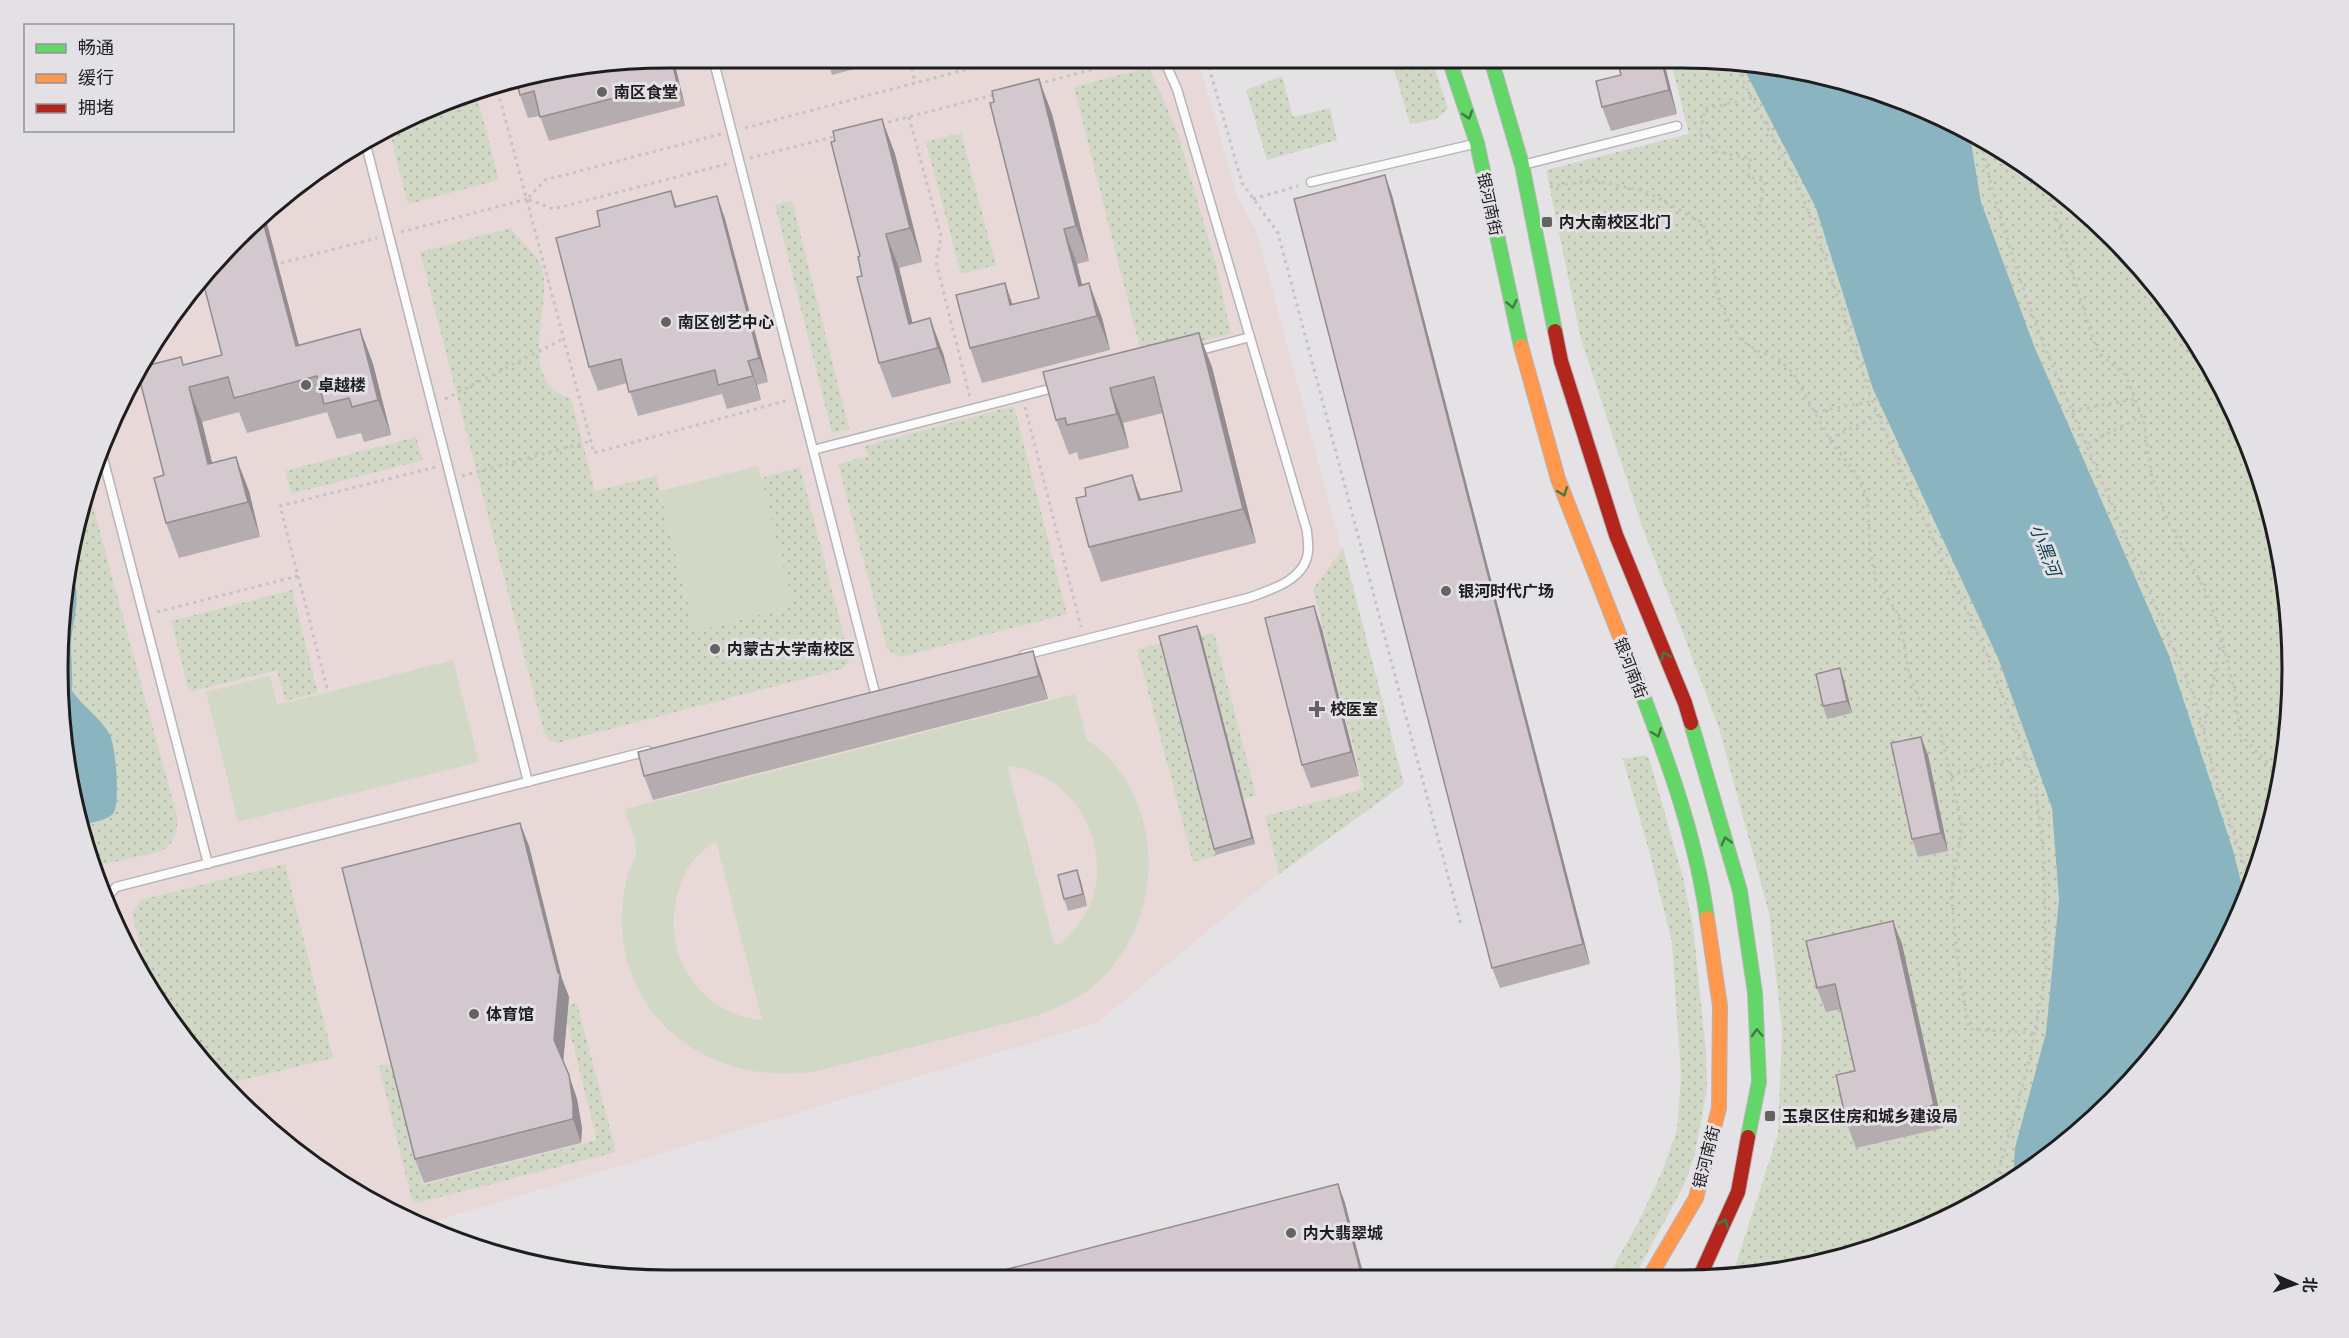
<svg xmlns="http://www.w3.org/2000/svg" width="2349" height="1338" font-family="'Golos Text','Noto Sans SC',sans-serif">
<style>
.education{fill:#e8d9d8}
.green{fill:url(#green-dots)}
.pitch{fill:#d2d8c6;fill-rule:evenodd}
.water{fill:#8ab4bf}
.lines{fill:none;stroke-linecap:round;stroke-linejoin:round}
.lane-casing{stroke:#b6b4b7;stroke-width:11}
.fast-casing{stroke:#b6b4b7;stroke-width:16}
.slow-casing{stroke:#b6b4b7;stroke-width:16}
.jam-casing{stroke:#b6b4b7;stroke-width:16}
.path{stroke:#c4c2c4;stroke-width:3;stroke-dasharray:3 4.5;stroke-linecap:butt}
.lane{stroke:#fbfbfb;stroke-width:8}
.fast{stroke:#63d668;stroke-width:14}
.slow{stroke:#ff974d;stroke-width:14}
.jam{stroke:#b3261e;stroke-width:14}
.wall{fill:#b5acb0}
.shaded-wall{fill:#938c90}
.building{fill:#d2c8cd;stroke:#938c90;stroke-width:1.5}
.oneway{stroke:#417a44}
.poi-dot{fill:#646364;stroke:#e4e1e6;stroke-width:2}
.labels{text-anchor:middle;stroke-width:6;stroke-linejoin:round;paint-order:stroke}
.poi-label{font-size:16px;font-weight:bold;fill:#1f1e1f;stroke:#e4e1e6;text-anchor:start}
.street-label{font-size:16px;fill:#1f1e1f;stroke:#e4e1e6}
.water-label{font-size:18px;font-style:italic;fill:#0a424e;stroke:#e4e1e6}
.rim{fill:none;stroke:#1f1e1f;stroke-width:3}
</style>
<defs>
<pattern id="green-dots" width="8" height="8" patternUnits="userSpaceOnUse" patternTransform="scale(1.5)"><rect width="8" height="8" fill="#d2d8c6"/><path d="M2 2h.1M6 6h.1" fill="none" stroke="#b4b9aa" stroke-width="1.8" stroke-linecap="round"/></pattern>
</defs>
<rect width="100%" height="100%" fill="#e4e2e5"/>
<path class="education" d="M1198,60L1236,193L1258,236L1404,784L1256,891L1097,1023L425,1224L363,1199L266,1129L209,1072L139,975L103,903L69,789L58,709L62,589L78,510L120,399L160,329L236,236L297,183L398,120L473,89L589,62Z"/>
<g class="green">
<path d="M1670,58H1720L1876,89L1986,139L2084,209L2166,297L2229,399L2271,511L2291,629L2287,749L2259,866L2210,975L2113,1102L2020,1178L1877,1248L1760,1276H1732L1778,1134L1782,1030L1769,913L1719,728L1643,529L1581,339L1546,170L1689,134Z"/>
<path d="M1391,59H1432L1448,109L1436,119L1410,124Z"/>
<path d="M1149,67L1177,131L1216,264L1231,334L1142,356L1074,87Z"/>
<path d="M1282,76L1293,117L1330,108L1337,140L1267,160L1246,90Z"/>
<path d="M475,89L499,180L408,204L388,126L398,120Z"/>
<path d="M961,133L996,265L961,274L926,142Z"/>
<path d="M792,201L849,429L832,433L775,205Z"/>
<path d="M510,228C519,240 537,253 542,268C553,309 514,380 571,399L595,491L656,476L695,631L793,606L761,478L800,467L849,655L848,664L841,669L557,743L549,740L544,733L420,252Z"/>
<path d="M1014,406L1067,614L900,657L887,649L838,464L868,456L865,446Z"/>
<path d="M416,437L423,460L291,494L285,471Z"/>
<path d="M85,491L90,495L178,820C176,834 175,843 162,851L93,867L69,789L58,709L62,589L78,510Z"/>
<path d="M1343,548L1404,784L1279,874L1265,816L1364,789L1313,589Z"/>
<path d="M292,590L318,693L285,701L277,670L189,692L171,621Z"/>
<path d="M1214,633L1256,795L1243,799L1200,636Z"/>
<path d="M1161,643L1216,856L1193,862L1137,649Z"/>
<path d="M1645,755L1649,758L1684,881L1693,927L1706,1050L1707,1088L1695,1154L1685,1183L1635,1276H1608L1638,1223L1662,1172L1677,1130L1681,1077L1672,942L1649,851L1623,759Z"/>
<path d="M285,864L333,1058L222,1085L209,1072L153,994L132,914L140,900Z"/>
<path d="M577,1003L616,1152L413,1204L379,1066L392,1063L423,1185L597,1140L567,1021L568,1006Z"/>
</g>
<g class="pitch">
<path d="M758,466L793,606L695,631L660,491Z"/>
<path d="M453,660L479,762L238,822L206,692L270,676L277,705Z"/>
<path d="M1075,694L1087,740C1112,755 1129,781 1139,808C1163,872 1142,950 1086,992C1071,1002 1054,1009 1037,1016L817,1071C721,1087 629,1031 622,928C621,910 623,892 628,874C630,867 636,859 636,853C638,844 627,819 625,809ZM1007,766C1017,766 1029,770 1038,774C1106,806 1120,904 1055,946ZM716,841L762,1019V1020C700,1015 662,955 677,896C680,884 684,872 692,862C698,854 708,847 716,841Z"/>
</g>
<g class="water">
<path d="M1741,63L1876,89L1969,131L1981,202L2034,346L2168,653L2233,850L2245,898L2210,975L2113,1101L2020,1178L2013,1182L2015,1148L2046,1033L2059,899L2052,808L1998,658L1873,389L1816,208Z"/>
<path d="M66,569C86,587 72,620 71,643C71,659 73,675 72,691C83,706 99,717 109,733C116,745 120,800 114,812C110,820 92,822 84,825L80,811H76C59,755 59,701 60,643C61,618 61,594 66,569Z"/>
</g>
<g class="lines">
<defs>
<g id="lane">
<path d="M714,62L875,693"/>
<path d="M365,141L528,782"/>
<path d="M1523,165L1677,126"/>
<path d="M1311,182L1474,144"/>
<path d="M1197,351L1250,337"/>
<path d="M101,450L208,864"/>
<path d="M813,450L1057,387"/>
<path d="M1024,655L1248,598C1270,590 1306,580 1308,551C1309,544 1307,537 1307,531L1177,89L1164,60"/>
<path d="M103,902L116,887L648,751"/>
</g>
<g id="fast">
<path d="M1449,59L1477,143L1521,346"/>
<path d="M1491,59L1522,165L1555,331"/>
<path d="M1630,662C1662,745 1695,829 1707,918"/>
<path d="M1691,723L1740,891L1755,993L1759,1082L1748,1137"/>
</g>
<g id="slow">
<path d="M1521,346L1558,479L1630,662"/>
<path d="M1650,1276L1696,1198L1719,1108L1720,1006L1707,918"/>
</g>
<g id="jam">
<path d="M1555,331L1561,361L1616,535L1685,703L1691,723"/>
<path d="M1700,1276L1738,1192L1748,1137"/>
</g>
</defs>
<use href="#lane" class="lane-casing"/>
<use href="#fast" class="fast-casing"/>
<use href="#slow" class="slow-casing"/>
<use href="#jam" class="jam-casing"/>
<g class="path">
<path d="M1207,60L1242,183L1278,233L1461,925"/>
<path d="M910,61L915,83"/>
<path d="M1733,61L1801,192L1823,252L1871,398L1905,479L1986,652L2035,782L2044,858L2046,972L2028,1067L1998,1173L2000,1188"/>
<path d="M496,84L594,453L789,400"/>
<path d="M1038,84L1097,68L1106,60"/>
<path d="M1752,98L1705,109L1700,135L1714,138L1712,151L1751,158L1748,177L1765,181L1757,221"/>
<path d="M909,117L941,236L936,262L970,397"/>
<path d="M881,124L997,94"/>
<path d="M745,128L998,61"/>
<path d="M721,134L545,180L527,199L553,209L727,164"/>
<path d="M1980,136L1990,181L2014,262L2040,336L2195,699L2216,780L2251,885"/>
<path d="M750,158L837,136"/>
<path d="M2047,183L2081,302L2098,353L2126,375L2144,422L2151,473L2165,515L2208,596L2219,628L2236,697L2240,734L2274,770L2279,783"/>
<path d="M1550,187L1594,180L1647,192L1703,223L1713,251L1716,290L1725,314L1740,339L1756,350L1779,360L1793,373L1831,442L1855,472L1867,497L1870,550L1876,580L1899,616L1909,674L1923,709L1940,729L1962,826L1951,895L1960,979L1969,1029L2035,1033"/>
<path d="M1253,199L1298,186"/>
<path d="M401,232L527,199"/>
<path d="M281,263L377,238"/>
<path d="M197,284L202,283"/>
<path d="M445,399L563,339"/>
<path d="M1025,407L1081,627"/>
<path d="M2072,411L2135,399"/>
<path d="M1815,412L1872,401"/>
<path d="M1829,439L1878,415"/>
<path d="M2087,444L2142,416"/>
<path d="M462,476L591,441"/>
<path d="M157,612L298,576"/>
<path d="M327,688L280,506L436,467"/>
<path d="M2204,731L2221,640"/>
<path d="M1950,775L2026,756"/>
</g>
<use href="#lane" class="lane"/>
<use href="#fast" class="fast"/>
<use href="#slow" class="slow"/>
<use href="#jam" class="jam"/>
</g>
<g class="wall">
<path d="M1663,58L1677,114L1611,131L1602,107L1621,75Z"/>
<path d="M823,61H881V62L832,75L829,65L825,66Z"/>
<path d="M589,62H686L687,66L676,69L685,106L549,141L540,116L528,118L520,95Z"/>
<path d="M1052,114L1089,261L1077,264L1082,285L1089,283L1102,318L1110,350L982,383L970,348L1005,283L1013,305L1039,298Z"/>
<path d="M882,119L895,154L922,262L899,268L912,323L943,353L951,383L892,398L879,363L860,256L835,141Z"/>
<path d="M1385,175L1392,195L1590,964L1500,988L1492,968Z"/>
<path d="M671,191L677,206L717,196L725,219L768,382L757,385L761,400L727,409L722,394L638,416L627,383L598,391L589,367L600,226Z"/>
<path d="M264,212L299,345L360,329L373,364L391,435L364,442L361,433L337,439L327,412L247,433L239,412L202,422L212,463L249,491L260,537L179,558L166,523L164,475L184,365L222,355L236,237Z"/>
<path d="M1212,367L1256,543L1101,582L1089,547L1086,496L1132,475L1141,500L1182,491L1163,413L1123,423L1129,448L1079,460L1077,452L1069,455L1056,420L1043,372Z"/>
<path d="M1322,629L1359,776L1311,788L1302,765Z"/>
<path d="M1200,632L1255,844L1216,855L1214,849Z"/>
<path d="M1041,675L1048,699L653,800L644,776Z"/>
<path d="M1844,680L1852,713L1827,719L1823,706Z"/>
<path d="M1921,737L1928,755L1948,851L1918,857L1912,839Z"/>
<path d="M520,823L529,846L562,979L569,997L563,1062L577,1099L582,1128L581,1143L424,1183L415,1159Z"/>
<path d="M1077,870L1081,882L1087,906L1068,911L1064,899Z"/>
<path d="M1902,944L1943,1128L1856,1148L1847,1124L1855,1071L1841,1009L1826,1012L1817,988Z"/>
<path d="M1338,1184L1345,1203L1364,1277L969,1279Z"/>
</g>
<g class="shaded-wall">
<path d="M1661,58H1663L1677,114L1669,90Z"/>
<path d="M672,62H673L676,69L685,106L677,82Z"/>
<path d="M1039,79L1052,114L1089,261L1076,226Z"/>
<path d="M882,119L895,154L922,262L910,228Z"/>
<path d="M1385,175L1392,195L1590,964L1583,944Z"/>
<path d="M717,196L725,219L768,382L759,358Z"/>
<path d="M264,212L308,380L296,346L261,214Z"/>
<path d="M1064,229L1077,264L1091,321L1079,286Z"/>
<path d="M886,234L899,268L920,353L909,324Z"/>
<path d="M1005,283L1017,318L1010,305Z"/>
<path d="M1089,283L1102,318L1110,350L1097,316Z"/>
<path d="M930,318L943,353L951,383L938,348Z"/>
<path d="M360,329L373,364L391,435L378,400Z"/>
<path d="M1199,333L1212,367L1256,543L1243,509Z"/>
<path d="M748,361L757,385L761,400Z"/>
<path d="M189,387L202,422L221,498L208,464Z"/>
<path d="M1110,388L1123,423L1129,448L1117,414Z"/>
<path d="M236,457L249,491L260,537L248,502Z"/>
<path d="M1132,475L1145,510L1151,535L1139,500Z"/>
<path d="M1314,606L1322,629L1359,776L1351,752Z"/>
<path d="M1197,626L1200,632L1255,844L1252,838Z"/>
<path d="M1033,651L1041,675L1048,699L1039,676Z"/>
<path d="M1840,668L1844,680L1852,713L1847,701Z"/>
<path d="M1921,737L1928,755L1948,851L1941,833Z"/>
<path d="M520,823L529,846L562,979L569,997L563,1064L554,1040L558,973Z"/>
<path d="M1077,870L1081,882L1087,906L1083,894Z"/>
<path d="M1893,921L1902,944L1943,1128L1934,1105Z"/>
<path d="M569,1075L577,1099L582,1128L581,1143L573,1119Z"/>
<path d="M1338,1184L1345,1203L1364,1277H1363L1361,1273Z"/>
</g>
<g class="building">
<path d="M1661,58L1669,90L1602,107L1596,81L1621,75L1617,59Z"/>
<path d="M589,62H672L677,82L540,117L534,91L520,95L516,79Z"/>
<path d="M1039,79L1076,226L1064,229L1079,286L1089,283L1097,316L970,348L956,295L1005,283L1010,305L1039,298L990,103L994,102L992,91Z"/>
<path d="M882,119L910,228L886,234L909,324L930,318L938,348L879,363L857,277L862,276L858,257L860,256L831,142L835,141L833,131Z"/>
<path d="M1385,175L1583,944L1492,968L1294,199Z"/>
<path d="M671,191L675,207L717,196L759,358L748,361L753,376L718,385L715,370L629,392L621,359L589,367L556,238L600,226L597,211Z"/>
<path d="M261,214L296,346L360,329L378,400L352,407L349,398L324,404L317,376L234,398L228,377L189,387L208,464L236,457L248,502L166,523L154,478L164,475L137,369L138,368L181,357L183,365L222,355L202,278L236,237Z"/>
<path d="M1199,333L1243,509L1089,547L1076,498L1086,496L1085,488L1132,475L1139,500L1182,491L1154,377L1110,388L1117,414L1067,425L1065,418L1056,420L1043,372Z"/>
<path d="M1314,606L1351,752L1302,765L1265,618Z"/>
<path d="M1197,626L1252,838L1214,849L1159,636Z"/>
<path d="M1033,651L1039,676L644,776L638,752Z"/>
<path d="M1840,668L1847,701L1823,706L1816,674Z"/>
<path d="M1921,737L1941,833L1912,839L1891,743Z"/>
<path d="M520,823L558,973L560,974L554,1040L569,1075L573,1104V1119L415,1159L342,868Z"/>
<path d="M1077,870L1083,894L1064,899L1058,875Z"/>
<path d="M1893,921L1934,1105L1847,1124L1836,1075L1855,1071L1835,984L1817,988L1806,941Z"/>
<path d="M1338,1184L1361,1273L1347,1277L969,1279Z"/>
</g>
<defs><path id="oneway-chevron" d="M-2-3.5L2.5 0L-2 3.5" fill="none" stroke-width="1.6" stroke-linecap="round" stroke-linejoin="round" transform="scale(1.5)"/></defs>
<g class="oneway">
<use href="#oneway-chevron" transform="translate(1468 115) rotate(72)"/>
<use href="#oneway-chevron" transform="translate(1512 304) rotate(78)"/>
<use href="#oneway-chevron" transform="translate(1563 492) rotate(69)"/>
<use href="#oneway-chevron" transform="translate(1665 656) rotate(-112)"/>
<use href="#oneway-chevron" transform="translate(1657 733) rotate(69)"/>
<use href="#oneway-chevron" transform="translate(1726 841) rotate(-105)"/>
<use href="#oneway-chevron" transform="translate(1757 1033) rotate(-92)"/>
<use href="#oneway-chevron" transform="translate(1724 1223) rotate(-66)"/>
</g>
<g class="poi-dot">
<circle cx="602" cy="92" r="6"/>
<rect x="1541" y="216" width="12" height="12" rx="3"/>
<circle cx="666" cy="322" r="6"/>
<circle cx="306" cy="385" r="6"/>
<circle cx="1446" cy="591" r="6"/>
<circle cx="715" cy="649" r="6"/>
<path d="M1314 700h6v6h6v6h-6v6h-6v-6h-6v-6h6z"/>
<circle cx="474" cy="1014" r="6"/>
<rect x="1764" y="1110" width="12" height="12" rx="3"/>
<circle cx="1291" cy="1233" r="6"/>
</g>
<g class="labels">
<g class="poi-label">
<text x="614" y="98">南区食堂</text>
<text x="1559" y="228">内大南校区北门</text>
<text x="678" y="328">南区创艺中心</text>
<text x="318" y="391">卓越楼</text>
<text x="1458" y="597">银河时代广场</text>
<text x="727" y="655">内蒙古大学南校区</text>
<text x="1330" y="715">校医室</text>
<text x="486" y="1020">体育馆</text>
<text x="1782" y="1122">玉泉区住房和城乡建设局</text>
<text x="1303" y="1239">内大翡翠城</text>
</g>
<g class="street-label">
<text transform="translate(1490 204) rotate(78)" y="6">银河南街</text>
<text transform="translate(1631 668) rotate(69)" y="6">银河南街</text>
<text transform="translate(1706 1157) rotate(-76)" y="6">银河南街</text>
</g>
<g class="water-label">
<text transform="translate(2045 550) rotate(69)" y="6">小黑河</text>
</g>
</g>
<path d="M0 0H2349V1338H0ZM669 68H1681A601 601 0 0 1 2282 669V669A601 601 0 0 1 1681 1270H669A601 601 0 0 1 68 669V669A601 601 0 0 1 669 68Z" fill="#e4e1e6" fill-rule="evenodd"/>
<path class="rim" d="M669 68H1681A601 601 0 0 1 2282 669V669A601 601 0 0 1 1681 1270H669A601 601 0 0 1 68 669V669A601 601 0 0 1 669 68Z"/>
<rect x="24" y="24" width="210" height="108" fill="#e4e1e6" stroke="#959396" stroke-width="1.5"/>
<rect x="36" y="44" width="30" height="9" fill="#63d668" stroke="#959396" stroke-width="1.5"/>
<text x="78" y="54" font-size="18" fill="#1f1e1f">畅通</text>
<rect x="36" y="74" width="30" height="9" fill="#ff974d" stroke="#959396" stroke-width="1.5"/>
<text x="78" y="84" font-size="18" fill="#1f1e1f">缓行</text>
<rect x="36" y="104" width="30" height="9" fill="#b3261e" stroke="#959396" stroke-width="1.5"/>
<text x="78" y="114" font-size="18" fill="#1f1e1f">拥堵</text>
<g transform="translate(2295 1284) rotate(93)" stroke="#e4e1e6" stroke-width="4.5" paint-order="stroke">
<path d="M0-4.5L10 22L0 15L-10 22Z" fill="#1f1e1f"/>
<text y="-9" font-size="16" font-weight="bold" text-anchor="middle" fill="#1f1e1f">北</text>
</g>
</svg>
